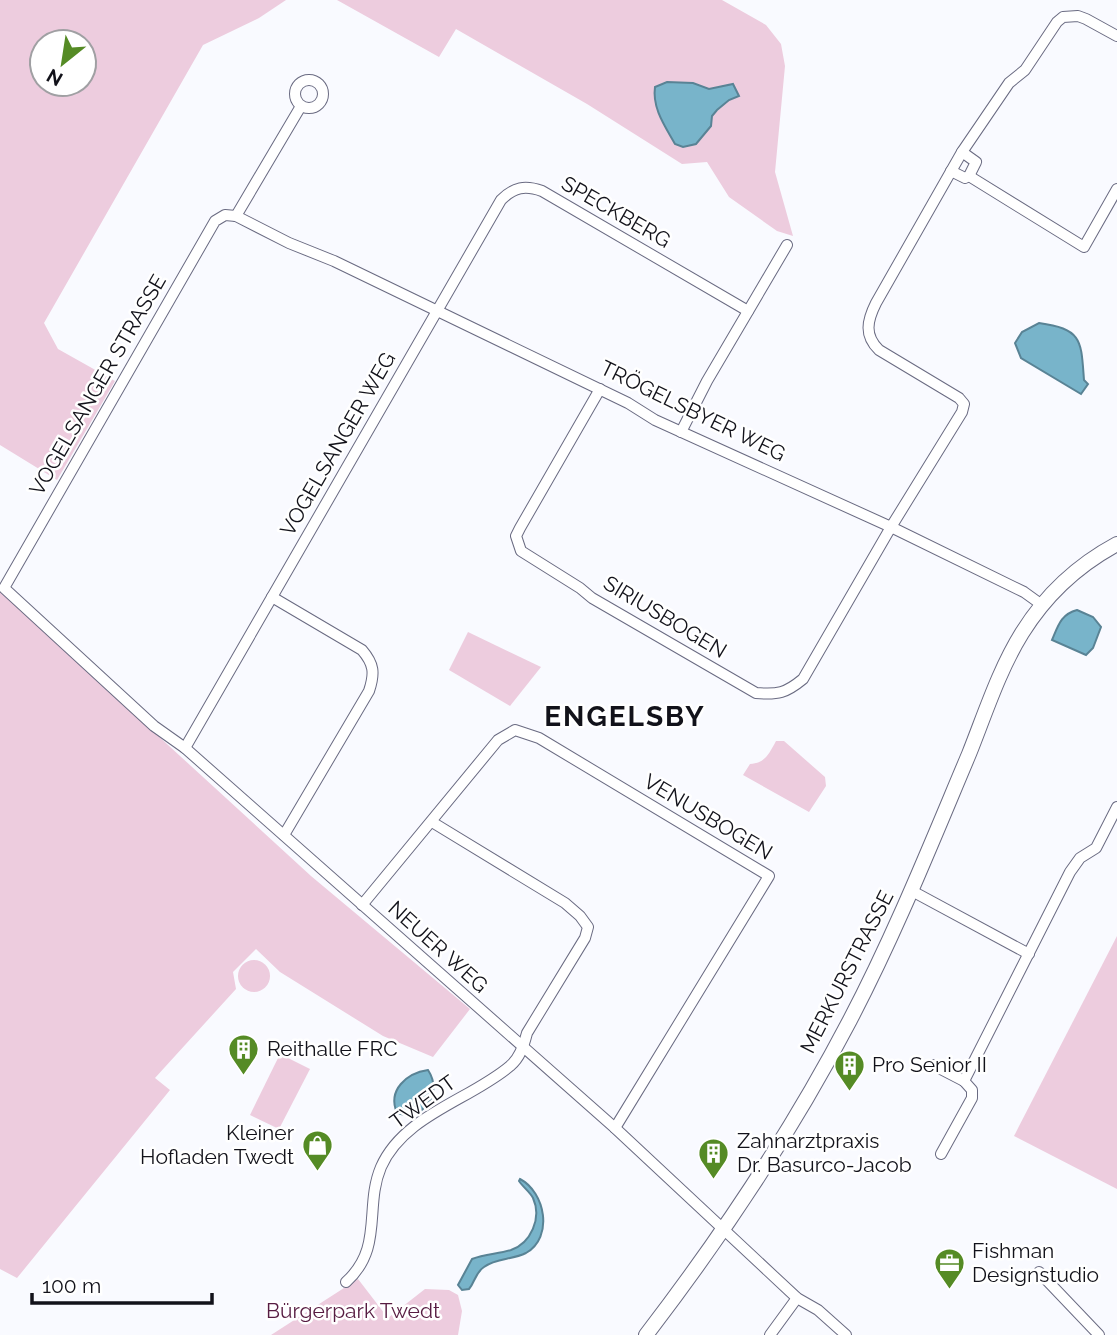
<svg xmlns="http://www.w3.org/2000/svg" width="1117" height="1335" font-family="Raleway,sans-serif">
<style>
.green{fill:#edccde;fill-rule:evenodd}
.water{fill:#78b4ca;stroke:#598395;stroke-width:2}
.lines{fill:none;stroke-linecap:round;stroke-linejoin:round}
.minor-casing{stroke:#6a6b82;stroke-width:12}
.tertiary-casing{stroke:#6a6b82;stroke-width:16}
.minor{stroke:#fff;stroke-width:10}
.tertiary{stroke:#fff;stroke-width:14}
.labels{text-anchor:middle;stroke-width:5;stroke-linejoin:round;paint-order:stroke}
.street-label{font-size:21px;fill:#12121a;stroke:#fff}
.poi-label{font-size:21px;fill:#12121a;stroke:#fff;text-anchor:start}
.park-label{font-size:21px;fill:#571c42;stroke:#fff}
.district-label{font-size:28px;font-weight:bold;letter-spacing:2px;fill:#12121a;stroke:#fff}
</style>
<rect width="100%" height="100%" fill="#f9faff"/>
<g class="green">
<path d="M0,0H286L259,18L203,45L44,323L58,349L115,381L57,480L0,445ZM42,42H84V84H42Z"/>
<path d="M337,0H722L766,25L781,44L785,66L775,172L793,236L777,231L729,197L707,162L682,164L587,104L456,29L439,57ZM693,83L709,89L733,84L729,100L712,116L696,144Z"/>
<path d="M0,591L311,876L470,1009L433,1057L383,1036L280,972L256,949L233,972L236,989L155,1078L170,1090L17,1278L0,1269Z"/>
<path d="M468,632L541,667L510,706L449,670Z"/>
<path d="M776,741H784L825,777L826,786L809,812L743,775L750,764C765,763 769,754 776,741Z"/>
<path d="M1117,936V1189L1014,1136Z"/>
<circle cx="254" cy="976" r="16"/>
<path d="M280,1054L310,1069L279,1129L250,1115Z"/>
<path d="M358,1279L388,1318L425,1289L449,1290L458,1295L462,1311L458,1335H271Z"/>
</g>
<g class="water">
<path d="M667,82L693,83L709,89L733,84L739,96L729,100L717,110L712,116L711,126L696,144L683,147L675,144C665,126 652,108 655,87Z"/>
<path d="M1039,323C1083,329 1081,341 1084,380L1088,384L1081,394L1021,358L1015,343L1022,332Z"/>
<path d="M1077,610L1093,617L1101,627L1093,648L1086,655L1052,640C1058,626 1061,614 1077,610Z"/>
<path d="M428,1070C444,1094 422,1122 397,1113C387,1090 407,1073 428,1070Z"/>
<path d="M520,1179C545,1192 554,1237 526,1253C512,1260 496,1258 484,1267C475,1273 475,1282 469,1289L462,1290L458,1285L472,1259C485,1254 498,1254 511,1250C531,1243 542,1218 533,1198C530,1192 523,1187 519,1181Z"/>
</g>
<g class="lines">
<defs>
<g id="minor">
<circle cx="309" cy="94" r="14"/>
<path d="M951,171L965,178L969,176L976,162L962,152"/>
<path d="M969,176L1084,247L1117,189"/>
<path d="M236,216L301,106"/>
<path d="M600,389L520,528L516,536L521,551L580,588L592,598L756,693C778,695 786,693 803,679L891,527L962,412L964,404L959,398L879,350C864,335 867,321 876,303L962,152L1009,83L1025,70L1057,22L1063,17L1078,16L1086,19L1117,36"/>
<path d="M681,432L707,381L787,245"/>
<path d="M272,597L362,650C374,664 375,673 369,691L284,835"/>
<path d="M185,748L501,200C514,187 525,185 542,191L748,311"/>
<path d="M912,891L1029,954"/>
<path d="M362,905L498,740L515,730L539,738L769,876L615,1128"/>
<path d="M933,1065L964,1081"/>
<path d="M941,1154L972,1098V1090L964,1081L1070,872L1080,858L1096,848L1117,807"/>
<path d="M1039,1272L1099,1335"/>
<path d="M346,1282C384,1248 364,1207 381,1167C404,1115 470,1100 510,1066C520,1058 524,1045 527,1033L585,938L588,927L580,916L565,903L432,822"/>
<path d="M770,1335L797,1298"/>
<path d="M846,1335L818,1310L797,1298L615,1128L185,748L154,726L4,588L215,221L225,215L236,216L289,243L334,261L628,403L655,420L891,527L1024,592L1042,605"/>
</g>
<path id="tertiary" d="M646,1335C722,1236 792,1131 850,1020C895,934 931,844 969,754C985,714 999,670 1022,633C1045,596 1078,565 1117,544"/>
</defs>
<use href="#minor" class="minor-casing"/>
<use href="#tertiary" class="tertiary-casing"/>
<use href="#minor" class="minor"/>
<use href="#tertiary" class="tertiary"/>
</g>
<defs>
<symbol id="building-pin" viewBox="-11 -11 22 30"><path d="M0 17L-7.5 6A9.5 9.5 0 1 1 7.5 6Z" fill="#558b25" stroke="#fff"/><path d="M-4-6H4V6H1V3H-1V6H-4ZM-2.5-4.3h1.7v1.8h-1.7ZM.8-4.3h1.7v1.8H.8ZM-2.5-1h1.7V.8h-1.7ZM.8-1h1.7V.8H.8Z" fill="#fff"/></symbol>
<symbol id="shop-pin" viewBox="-11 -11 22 30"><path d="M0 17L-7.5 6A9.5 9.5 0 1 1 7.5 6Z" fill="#558b25" stroke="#fff"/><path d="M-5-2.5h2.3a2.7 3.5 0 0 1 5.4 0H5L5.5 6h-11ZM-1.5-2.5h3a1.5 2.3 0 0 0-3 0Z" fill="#fff"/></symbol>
<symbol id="office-pin" viewBox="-11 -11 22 30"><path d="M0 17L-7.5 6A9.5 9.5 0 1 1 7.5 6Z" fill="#558b25" stroke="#fff"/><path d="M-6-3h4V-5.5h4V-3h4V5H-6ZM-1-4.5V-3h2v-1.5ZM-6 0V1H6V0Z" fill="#fff"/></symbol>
</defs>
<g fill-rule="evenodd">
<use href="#building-pin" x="226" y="1032" width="35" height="47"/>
<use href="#building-pin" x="832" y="1048" width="35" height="47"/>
<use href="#shop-pin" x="300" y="1128" width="35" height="47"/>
<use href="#building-pin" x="696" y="1136" width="35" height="47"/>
<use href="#office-pin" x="932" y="1246" width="35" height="47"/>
</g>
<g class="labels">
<g class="street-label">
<text transform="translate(616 212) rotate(30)" y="7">SPECKBERG</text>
<text transform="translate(98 385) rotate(-60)" y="7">VOGELSANGER STRASSE</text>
<text transform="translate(693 411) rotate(26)" y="7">TRÖGELSBYER WEG</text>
<text transform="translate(338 444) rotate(-60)" y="7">VOGELSANGER WEG</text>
<text transform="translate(665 617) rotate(31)" y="7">SIRIUSBOGEN</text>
<text transform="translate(708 817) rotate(31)" y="7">VENUSBOGEN</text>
<text transform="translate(438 947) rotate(42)" y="7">NEUER WEG</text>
<text transform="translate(847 972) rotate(-63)" y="7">MERKURSTRASSE</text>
<text transform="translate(423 1102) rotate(-36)" y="7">TWEDT</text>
</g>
<g class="poi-label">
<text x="267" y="1056">Reithalle FRC</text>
<text x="872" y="1072">Pro Senior II</text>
<text x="294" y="1140" text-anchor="end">Kleiner<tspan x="294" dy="24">Hofladen Twedt</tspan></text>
<text x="737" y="1148">Zahnarztpraxis<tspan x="737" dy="24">Dr. Basurco-Jacob</tspan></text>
<text x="972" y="1258">Fishman<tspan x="972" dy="24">Designstudio</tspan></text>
</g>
<g class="park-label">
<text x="353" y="1318">Bürgerpark Twedt</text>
</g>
<g class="district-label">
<text x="625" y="726">ENGELSBY</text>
</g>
</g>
<g transform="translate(63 63) rotate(210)"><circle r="33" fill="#ffffff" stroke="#a0a0a3" stroke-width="2"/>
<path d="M0-5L12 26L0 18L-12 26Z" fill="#558b25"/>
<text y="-10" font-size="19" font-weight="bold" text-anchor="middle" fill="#12121a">N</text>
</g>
<path d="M32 1293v10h180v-10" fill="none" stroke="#12121a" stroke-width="3.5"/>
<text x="42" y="1293" font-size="21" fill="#12121a" stroke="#ffffff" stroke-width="5" paint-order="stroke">100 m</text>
</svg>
